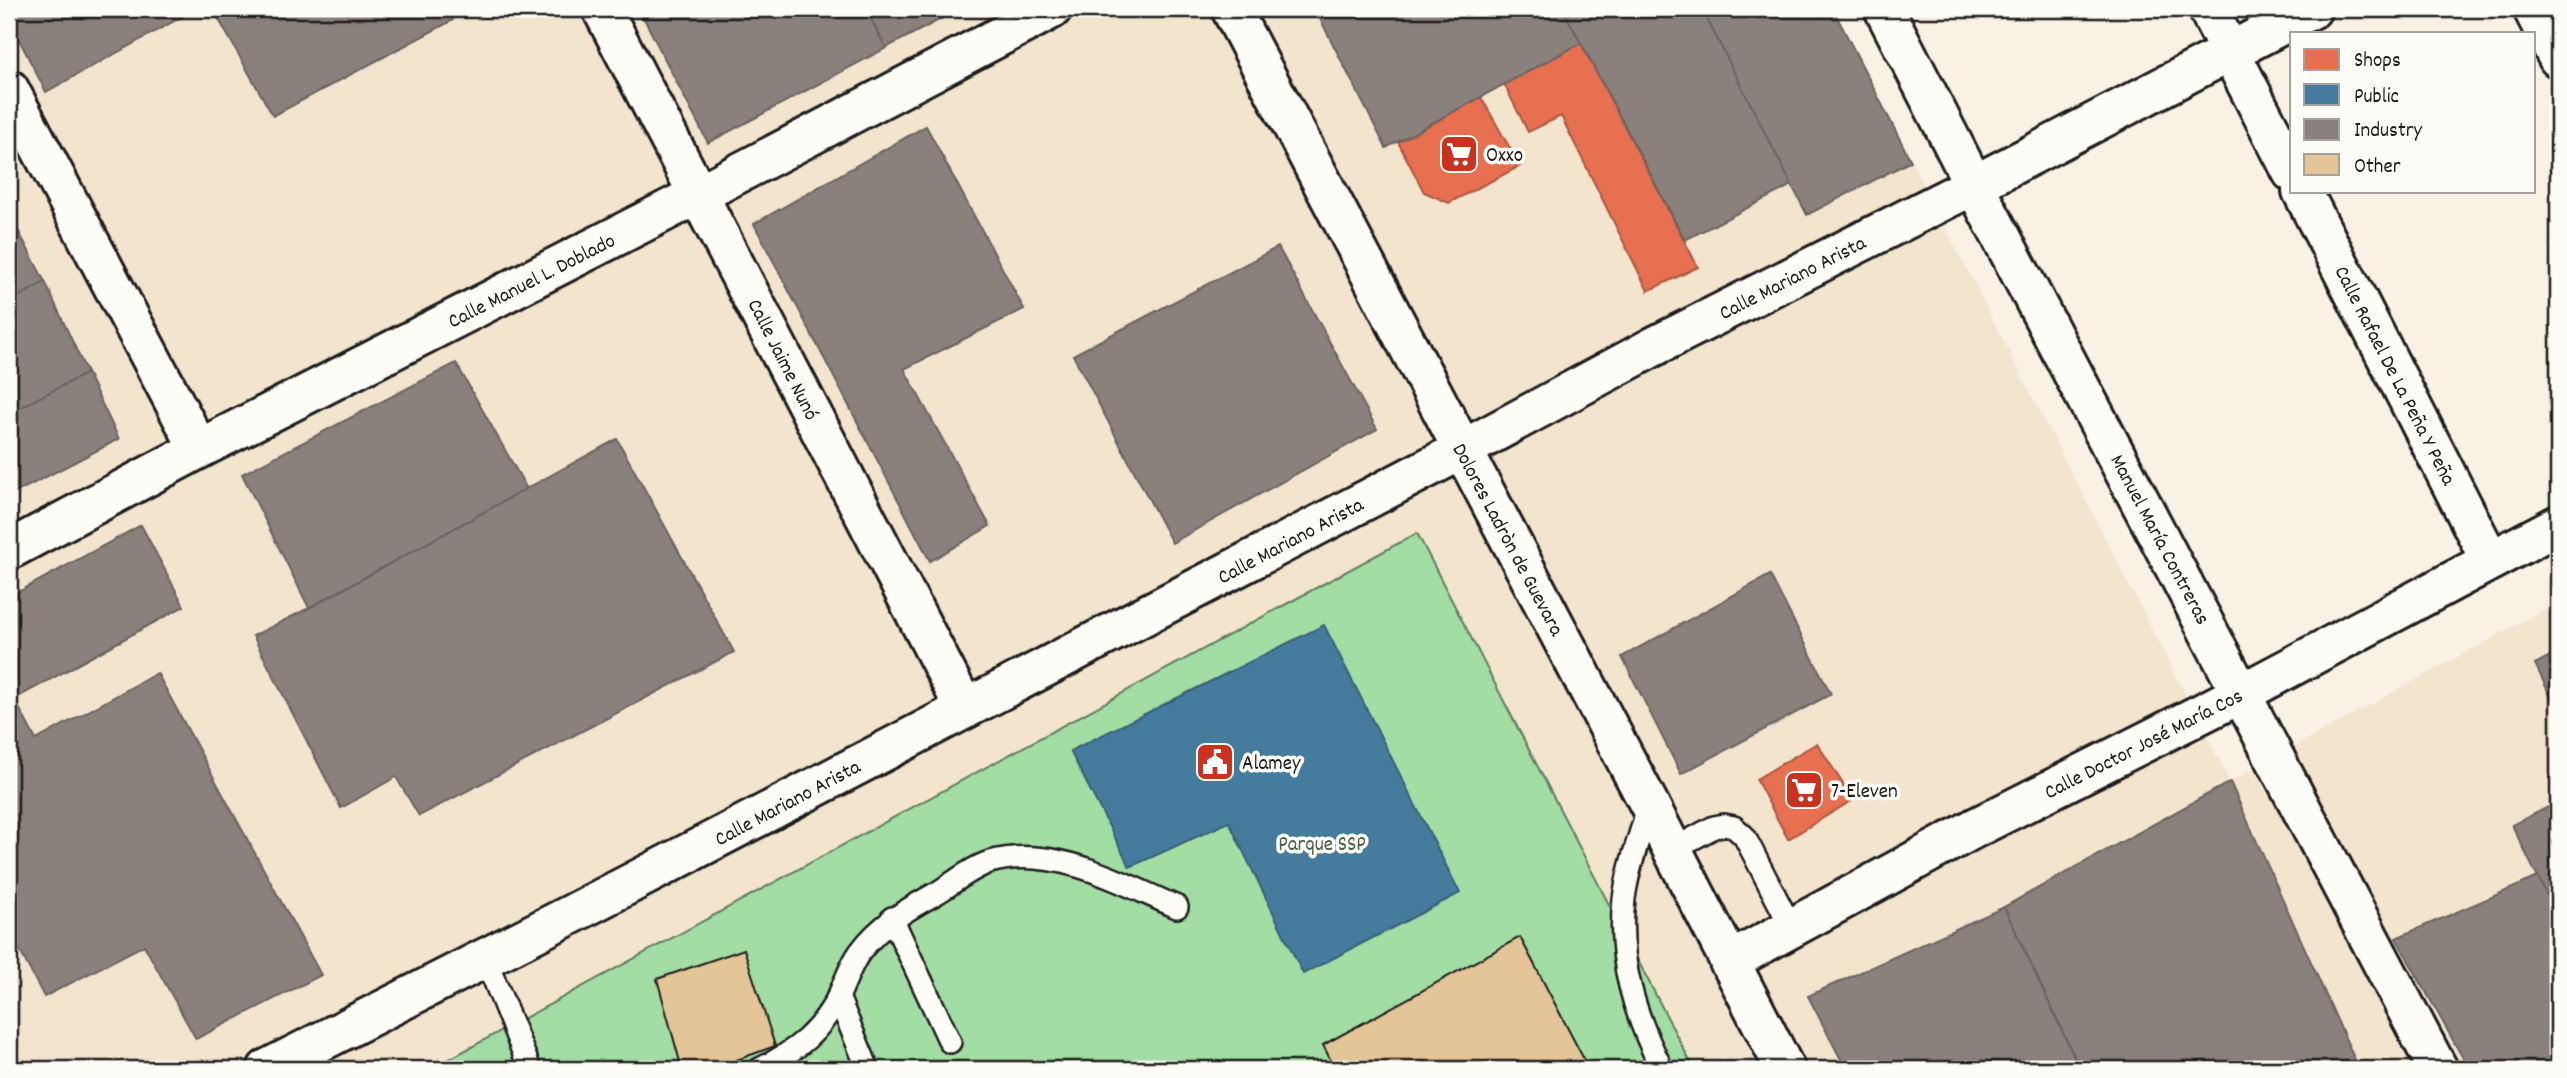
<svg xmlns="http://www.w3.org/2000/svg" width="2567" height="1078" font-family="Dekko,sans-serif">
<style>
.built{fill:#f2e4cd}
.green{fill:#a2dda4;stroke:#5f7c60;stroke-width:2}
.shops{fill:#e76f51;stroke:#aa5641;stroke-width:2}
.public{fill:#457b9d;stroke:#395e76;stroke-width:2}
.industry{fill:#8a817c;stroke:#69635f;stroke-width:2}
.building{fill:#e3c597;stroke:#1c1c1c;stroke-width:2}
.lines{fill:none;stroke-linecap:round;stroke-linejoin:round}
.lane-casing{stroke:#1c1c1c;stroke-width:26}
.street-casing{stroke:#1c1c1c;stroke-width:44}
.secondary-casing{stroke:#1c1c1c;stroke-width:44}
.lane{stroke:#fdfcf7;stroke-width:21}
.street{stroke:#fdfcf7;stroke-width:38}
.secondary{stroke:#fdfcf7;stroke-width:38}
.labels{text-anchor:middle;stroke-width:7;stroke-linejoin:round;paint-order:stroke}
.poi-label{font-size:21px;fill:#1c1c1c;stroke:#fdfcf7;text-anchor:start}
.street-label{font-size:21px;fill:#1c1c1c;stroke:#fdfcf7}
.park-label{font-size:21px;fill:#4b604c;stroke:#fdfcf7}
</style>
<rect width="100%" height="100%" fill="#f8f1e4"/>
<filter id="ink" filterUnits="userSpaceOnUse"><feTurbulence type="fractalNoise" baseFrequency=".0143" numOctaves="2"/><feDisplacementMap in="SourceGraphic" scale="14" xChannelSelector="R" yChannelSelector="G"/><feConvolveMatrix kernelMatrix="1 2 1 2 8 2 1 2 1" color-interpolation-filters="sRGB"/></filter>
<g filter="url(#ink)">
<path class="built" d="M9,9H1833L2230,782L2558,602V1069H1694L1417,533L431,1069H9Z"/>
<path class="green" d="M1417,533L1694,1069H431Z"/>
<g class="shops">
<path d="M1581,43L1698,267L1648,291L1561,116L1528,132L1504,84Z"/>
<path d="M1481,97L1520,166L1449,203L1424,192L1398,142Z"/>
<path d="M1817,743L1853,800L1788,839L1756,779Z"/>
</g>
<path class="public" d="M1324,625L1460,893L1303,974L1229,822L1130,867L1070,751Z"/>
<g class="industry">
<path d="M9,9H196L46,92L9,20Z"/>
<path d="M213,9H447L453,20L273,116Z"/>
<path d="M639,9H866L886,48L708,143Z"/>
<path d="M866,9H960L886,48Z"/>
<path d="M1315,9H1563L1581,43L1386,148Z"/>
<path d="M1563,9H1705L1794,184L1685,240Z"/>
<path d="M1702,9H1833L1911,161L1807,215Z"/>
<path d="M926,126L1024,309L904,369L990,526L930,561L754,224Z"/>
<path d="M9,213L45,282L9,302Z"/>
<path d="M1278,247L1377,429L1172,543L1073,355Z"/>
<path d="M45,282L87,373L9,413V302Z"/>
<path d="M456,363L527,489L309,608L242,474Z"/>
<path d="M87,373L119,439L9,496V413Z"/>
<path d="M617,439L734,652L419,816L396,777L341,808L253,636L309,608Z"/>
<path d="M141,525L184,606L9,702V597Z"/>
<path d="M1770,575L1831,694L1681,774L1622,657Z"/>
<path d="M2558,652V712L2535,664Z"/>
<path d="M157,673L321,975L196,1039L144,945L44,997L9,930V701L14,698L36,740Z"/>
<path d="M2230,782L2359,1069H2080L2004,907Z"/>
<path d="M2558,802V919L2512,825Z"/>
<path d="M2538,877L2558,919V1069H2469L2396,938Z"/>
<path d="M2004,907L2080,1069H1846L1808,996Z"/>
</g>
<g class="building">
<path d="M1520,937L1589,1069H1335L1323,1045Z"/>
<path d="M744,949L775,1046L712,1069H682L657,979Z"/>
</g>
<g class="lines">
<defs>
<g id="lane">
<path d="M1649,805C1640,836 1628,867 1624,899C1617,960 1635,1016 1662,1069"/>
<path d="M1672,850L1714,827L1724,825L1734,827L1744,836L1752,851L1791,927"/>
<path d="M892,918L950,1042"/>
<path d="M485,957L530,1069"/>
<path d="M838,997L868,1069"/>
<path d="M760,1069C796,1051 821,1032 839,995C846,980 851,964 860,952C880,925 906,910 935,894C952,884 971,868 990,862C1053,844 1121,883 1177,907"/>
</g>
<g id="street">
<path d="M602,9L965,709"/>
<path d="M1884,9L1974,185L2438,1069"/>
<path d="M2208,9L2292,172"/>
<path d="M2533,9L2558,58"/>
<path d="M9,89L199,449"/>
<path d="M2302,191L2490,560"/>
<path d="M9,550L199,449L699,194L1052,9"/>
<path d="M1729,962L1975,828L2242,693L2558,525"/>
<path d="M267,1069L570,915L1462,450L1653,347L1974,185L2312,9"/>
</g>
<path id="secondary" d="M1231,9L1649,804L1785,1069"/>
</defs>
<use href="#lane" class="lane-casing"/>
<use href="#street" class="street-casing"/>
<use href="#secondary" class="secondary-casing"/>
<use href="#lane" class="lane"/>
<use href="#street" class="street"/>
<use href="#secondary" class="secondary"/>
</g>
</g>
<defs>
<symbol id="supermarket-square" viewBox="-11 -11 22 22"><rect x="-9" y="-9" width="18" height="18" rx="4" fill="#c8321e" stroke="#fdfcf7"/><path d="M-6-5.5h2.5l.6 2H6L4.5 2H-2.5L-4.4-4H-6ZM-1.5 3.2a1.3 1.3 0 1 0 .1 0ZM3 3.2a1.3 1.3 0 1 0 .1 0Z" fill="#fff"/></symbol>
<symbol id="civic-square" viewBox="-11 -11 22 22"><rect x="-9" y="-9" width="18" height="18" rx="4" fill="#c8321e" stroke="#fdfcf7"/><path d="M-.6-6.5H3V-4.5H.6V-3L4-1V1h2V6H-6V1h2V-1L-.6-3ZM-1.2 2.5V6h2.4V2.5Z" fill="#fff"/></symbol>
</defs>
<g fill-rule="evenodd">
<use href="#supermarket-square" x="1437" y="132" width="44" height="44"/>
<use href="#civic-square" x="1193" y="740" width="44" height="44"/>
<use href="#supermarket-square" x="1782" y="768" width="44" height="44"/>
</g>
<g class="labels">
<g class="poi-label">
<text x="1486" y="161">Oxxo</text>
<text x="1242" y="769">Alamey</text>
<text x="1831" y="797">7-Eleven</text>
</g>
<g class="street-label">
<text transform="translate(1792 277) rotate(-27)" y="7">Calle Mariano Arista</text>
<text transform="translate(531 280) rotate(-27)" y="7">Calle Manuel L. Doblado</text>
<text transform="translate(784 359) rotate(63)" y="7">Calle Jaime Nunó</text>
<text transform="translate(2396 375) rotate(63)" y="7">Calle Rafael De La Peña Y Peña</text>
<text transform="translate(1509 539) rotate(62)" y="7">Dolores Ladròn de Guevara</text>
<text transform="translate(2161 539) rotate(62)" y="7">Manuel María Contreras</text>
<text transform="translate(1290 540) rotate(-28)" y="7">Calle Mariano Arista</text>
<text transform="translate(2143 743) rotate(-27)" y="7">Calle Doctor José María Cos</text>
<text transform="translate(787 802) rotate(-28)" y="7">Calle Mariano Arista</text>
</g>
<g class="park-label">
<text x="1322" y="850">Parque SSP</text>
</g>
</g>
<rect width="2567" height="1078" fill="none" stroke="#fdfcf7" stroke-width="35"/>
<rect x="18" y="18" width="2532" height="1043" fill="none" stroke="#1c1c1c" stroke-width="2.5" filter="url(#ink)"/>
<rect x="2290" y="32" width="245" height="161" fill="#fdfcf7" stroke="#a3a29f" stroke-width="2"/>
<rect x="2304" y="49" width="35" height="21" fill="#e76f51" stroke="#a3a29f" stroke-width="2"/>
<text x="2354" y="66" font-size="21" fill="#1c1c1c">Shops</text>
<rect x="2304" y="84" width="35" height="21" fill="#457b9d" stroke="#a3a29f" stroke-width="2"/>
<text x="2354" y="102" font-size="21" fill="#1c1c1c">Public</text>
<rect x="2304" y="119" width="35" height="21" fill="#8a817c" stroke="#a3a29f" stroke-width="2"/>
<text x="2354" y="136" font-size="21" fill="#1c1c1c">Industry</text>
<rect x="2304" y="154" width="35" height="21" fill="#e3c597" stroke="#a3a29f" stroke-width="2"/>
<text x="2354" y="172" font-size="21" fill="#1c1c1c">Other</text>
</svg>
